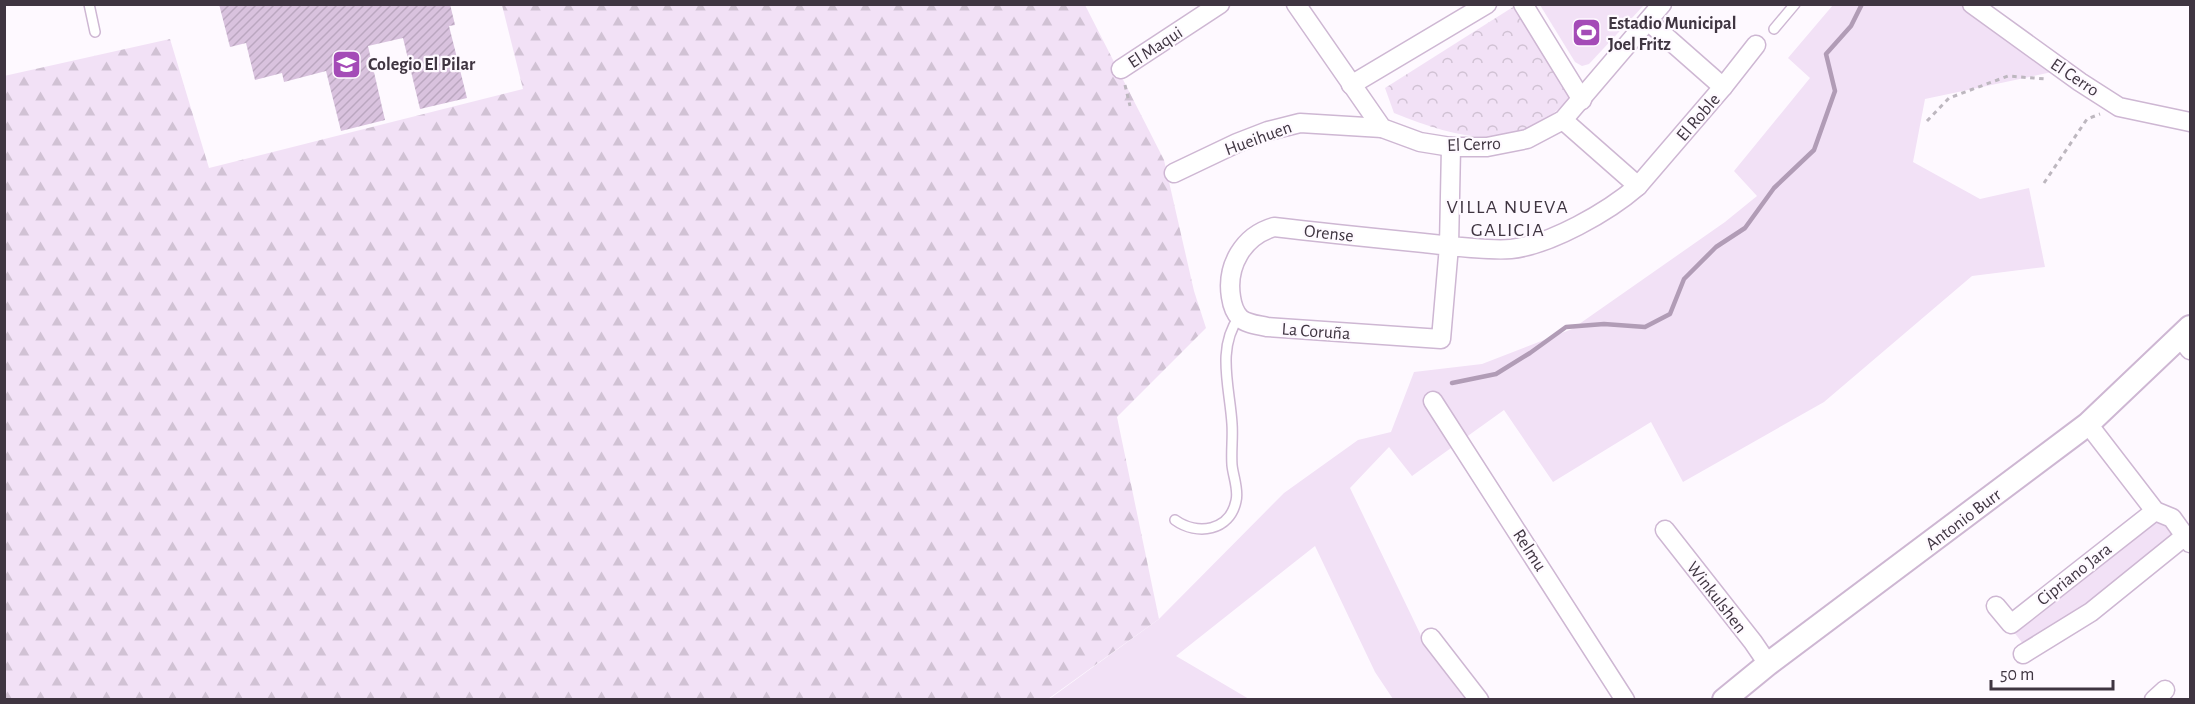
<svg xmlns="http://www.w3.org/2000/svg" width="2195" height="704" font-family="'Alegreya Sans',sans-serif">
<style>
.green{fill:#f2e1f6}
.forest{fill:url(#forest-firs)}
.park{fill:url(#park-crowns)}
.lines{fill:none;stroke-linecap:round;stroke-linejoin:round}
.stream{stroke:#b19cb6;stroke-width:4.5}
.building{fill:url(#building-hatch)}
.service-casing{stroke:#ceb7d3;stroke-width:12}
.minor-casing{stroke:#ceb7d3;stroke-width:21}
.tertiary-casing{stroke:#ceb7d3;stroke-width:26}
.path{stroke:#bdb7bf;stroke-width:3;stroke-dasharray:4.5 4.5;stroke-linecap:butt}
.service{stroke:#fff;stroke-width:9}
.minor{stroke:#fff;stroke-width:18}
.tertiary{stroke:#fff;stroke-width:22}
.labels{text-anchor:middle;stroke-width:4.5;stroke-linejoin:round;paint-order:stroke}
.poi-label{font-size:18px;font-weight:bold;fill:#3f3541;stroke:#fef9ff;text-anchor:start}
.street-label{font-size:18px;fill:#3f3541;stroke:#fef9ff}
.neighbourhood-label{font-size:20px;letter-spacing:1.5px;fill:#3f3541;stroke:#fef9ff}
</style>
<defs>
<pattern id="forest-firs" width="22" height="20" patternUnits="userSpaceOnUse" patternTransform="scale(1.5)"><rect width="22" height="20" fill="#f2e1f6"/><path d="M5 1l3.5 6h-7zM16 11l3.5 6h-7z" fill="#d1c2d4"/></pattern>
<pattern id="park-crowns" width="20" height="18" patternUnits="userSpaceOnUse" patternTransform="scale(1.5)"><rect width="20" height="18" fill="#f2e1f6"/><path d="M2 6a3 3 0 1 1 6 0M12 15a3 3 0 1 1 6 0" fill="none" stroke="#d1c2d4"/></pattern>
<pattern id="building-hatch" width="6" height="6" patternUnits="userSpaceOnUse" patternTransform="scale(1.5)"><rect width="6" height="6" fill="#d9c2de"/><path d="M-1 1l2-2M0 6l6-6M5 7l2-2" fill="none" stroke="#bba7c0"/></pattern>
</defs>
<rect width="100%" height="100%" fill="#fef9ff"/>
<g class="green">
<path d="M1540,5H1644L1589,64L1582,66L1575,62Z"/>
<path d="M1833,5H1963L2057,71L1925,99L1913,162L1980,199L2029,188L2045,267L1972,276L1824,402L1683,482L1651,422L1553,482L1504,410L1412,476L1389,447L1350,488L1427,648L1465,699H1393L1375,672L1315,546L1176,656L1249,699L1048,700L1159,619L1284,493L1358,440L1391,432L1414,372L1482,364L1572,329L1725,222L1757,196L1734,171L1810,78L1788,58Z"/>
<path d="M2157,515L2181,535L2027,649L2010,627Z"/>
</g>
<path class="forest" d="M502,5H1085L1164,160L1194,291L1206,328L1117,417L1159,619L1048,699H5L4,76L170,39L209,168L523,89Z"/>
<path class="park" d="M1513,7L1572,97C1513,155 1463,140 1394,113L1385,88Z"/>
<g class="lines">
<path class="stream" d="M1452,383L1496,374L1530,353L1566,327L1604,324L1645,327L1670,314L1684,279L1716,247L1745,228L1774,188L1814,150L1835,91L1826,54L1851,26L1862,4"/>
</g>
<path class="building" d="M219,4H450L455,25L449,26L467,98L420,109L403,38L368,46L385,120L341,131L326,71L284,82L282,73L255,80L246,43L230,47Z"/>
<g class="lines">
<defs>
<g id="service">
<path d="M89,4L95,32"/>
<path d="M1774,29L1795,4"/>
<path d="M1175,520C1197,536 1230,531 1236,501C1239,490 1233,476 1232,465C1231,451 1233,437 1232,424C1230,388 1216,349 1239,317"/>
</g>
<g id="minor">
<path d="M1296,4L1382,128L1420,142L1451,147H1487L1527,139L1563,120L1662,4"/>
<path d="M1523,4L1582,100"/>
<path d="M1972,4L2080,82L2119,107L2190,122"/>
<path d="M1648,21L1723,87"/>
<path d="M1121,69L1220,4"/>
<path d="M1351,85L1487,4"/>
<path d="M1563,120L1638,186"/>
<path d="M1451,147L1449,246L1441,339L1267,327C1259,325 1246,324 1240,318C1235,313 1232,304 1231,297C1226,266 1243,236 1274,227C1324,233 1374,238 1424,243C1449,246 1488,251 1511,249C1550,245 1608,212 1638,186L1723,87L1756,45"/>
<path d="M1174,173L1237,143L1268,131L1300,123L1382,128"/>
<path d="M2180,337L2190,350"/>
<path d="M1433,401L1625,700"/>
<path d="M2088,424L2155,511L2172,518L2190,543"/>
<path d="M1665,530L1753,642L1768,664"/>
<path d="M1996,606L2011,624L2155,511"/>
<path d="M1431,638L1479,700"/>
<path d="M2023,654L2091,612L2185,536"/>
<path d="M2154,700L2165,690"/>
</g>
<path id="tertiary" d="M1724,700L1768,664L2088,424L2190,327"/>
</defs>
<use href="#service" class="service-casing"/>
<use href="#minor" class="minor-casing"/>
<use href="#tertiary" class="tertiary-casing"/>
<g class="path">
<path d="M1125,85L1130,106"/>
<path d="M1927,121L1949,98L2008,76L2046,79"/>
<path d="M2044,183L2087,119L2100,114"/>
</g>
<use href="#service" class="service"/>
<use href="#minor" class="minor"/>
<use href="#tertiary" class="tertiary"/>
</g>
<defs>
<symbol id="stadium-square" viewBox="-11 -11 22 22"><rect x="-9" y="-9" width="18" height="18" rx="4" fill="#a44bb7" stroke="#fef9ff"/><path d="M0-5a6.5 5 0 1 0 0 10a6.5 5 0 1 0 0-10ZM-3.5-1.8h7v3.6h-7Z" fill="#fff"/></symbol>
<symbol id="school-square" viewBox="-11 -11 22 22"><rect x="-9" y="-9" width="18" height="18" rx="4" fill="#a44bb7" stroke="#fef9ff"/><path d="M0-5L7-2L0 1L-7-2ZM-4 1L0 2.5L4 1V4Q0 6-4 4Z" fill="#fff"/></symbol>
</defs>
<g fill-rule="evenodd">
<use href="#stadium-square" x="1570" y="16" width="33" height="33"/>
<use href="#school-square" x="330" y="48" width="33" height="33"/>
</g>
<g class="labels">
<g class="poi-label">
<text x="1608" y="29">Estadio Municipal<tspan x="1608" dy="21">Joel Fritz</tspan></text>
<text x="368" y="70">Colegio El Pilar</text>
</g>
<g class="street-label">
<text transform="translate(1155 47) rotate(-33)" y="6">El Maqui</text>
<text transform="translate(2075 77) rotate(34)" y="6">El Cerro</text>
<text transform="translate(1698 117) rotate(-49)" y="6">El Roble</text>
<text transform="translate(1258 138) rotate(-20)" y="6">Hueihuen</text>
<text transform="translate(1474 144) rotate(-2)" y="6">El Cerro</text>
<text transform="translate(1329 233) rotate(6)" y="6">Orense</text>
<text transform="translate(1316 331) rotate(4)" y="6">La Coruña</text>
<text transform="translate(1963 519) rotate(-37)" y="6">Antonio Burr</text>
<text transform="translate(1530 550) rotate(57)" y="6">Relmu</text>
<text transform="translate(2074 574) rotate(-38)" y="6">Cipriano Jara</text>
<text transform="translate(1717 597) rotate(52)" y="6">Winkulshen</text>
</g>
<g class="neighbourhood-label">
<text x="1508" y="213">VILLA NUEVA<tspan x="1508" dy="23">GALICIA</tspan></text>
</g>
</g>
<rect width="2195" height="704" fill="none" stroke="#3f3541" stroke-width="12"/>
<path d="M1991 680v9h122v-9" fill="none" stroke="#3f3541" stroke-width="3"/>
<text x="2000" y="680" font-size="18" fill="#3f3541" stroke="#fef9ff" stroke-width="4.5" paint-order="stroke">50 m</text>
</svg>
